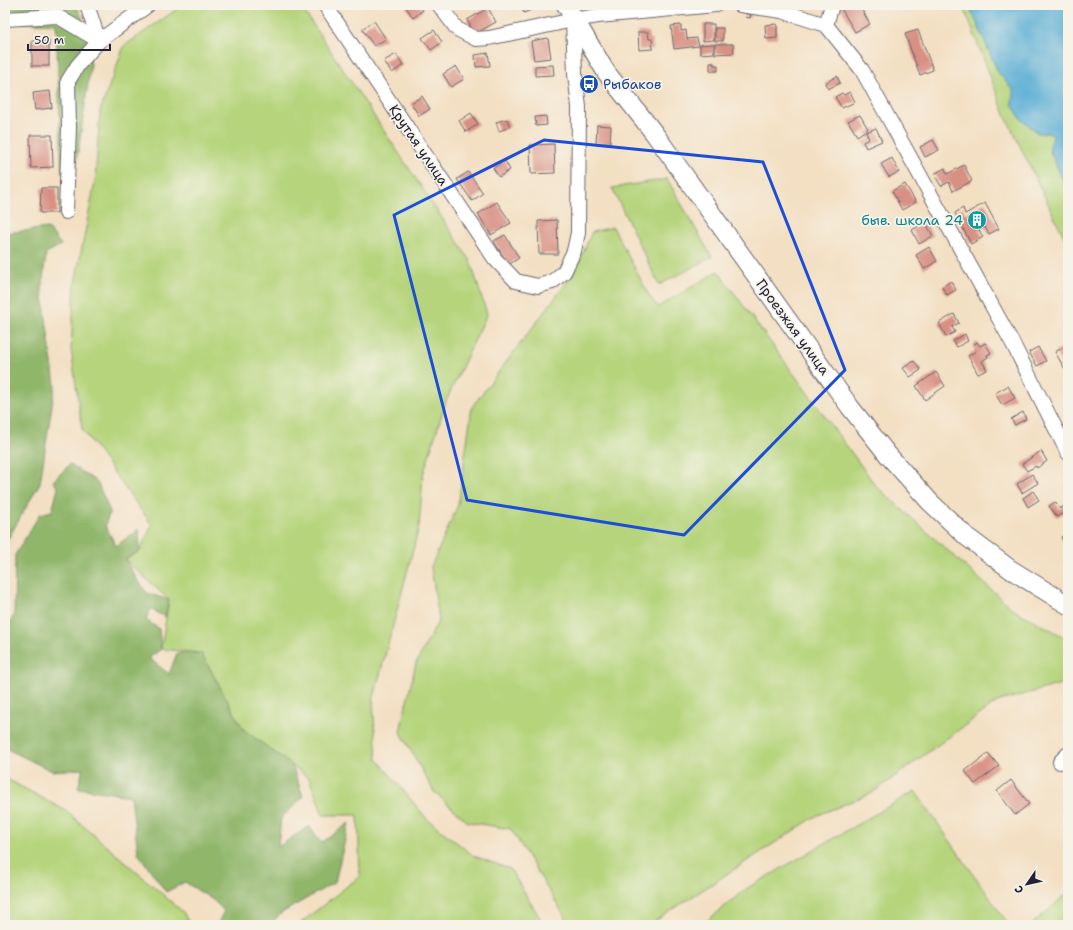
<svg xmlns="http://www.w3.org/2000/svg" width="1073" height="930" font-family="'Shantell Sans',sans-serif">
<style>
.green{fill:#b5d47b;stroke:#6c7b5b}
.forest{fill:#90b66b;stroke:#596c53}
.water{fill:#5aaed6;stroke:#3e6888}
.building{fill:#d89084}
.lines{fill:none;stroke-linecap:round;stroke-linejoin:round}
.minor-casing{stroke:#6b646a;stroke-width:16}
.major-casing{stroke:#6b646a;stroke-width:20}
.minor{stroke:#fff;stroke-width:14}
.major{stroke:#fff;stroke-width:18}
.marked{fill:none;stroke:#1d4ed8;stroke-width:3;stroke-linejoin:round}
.labels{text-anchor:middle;stroke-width:3.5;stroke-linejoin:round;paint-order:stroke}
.transit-label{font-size:14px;fill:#164399;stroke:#f7f3e8;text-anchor:start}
.street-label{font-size:14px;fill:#22223b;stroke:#f7f3e8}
.culture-label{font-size:14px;fill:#0d838f;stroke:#f7f3e8;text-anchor:end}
</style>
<rect width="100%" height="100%" fill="#f7f3e8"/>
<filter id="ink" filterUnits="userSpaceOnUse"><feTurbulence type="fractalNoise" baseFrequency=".025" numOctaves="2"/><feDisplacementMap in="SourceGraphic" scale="8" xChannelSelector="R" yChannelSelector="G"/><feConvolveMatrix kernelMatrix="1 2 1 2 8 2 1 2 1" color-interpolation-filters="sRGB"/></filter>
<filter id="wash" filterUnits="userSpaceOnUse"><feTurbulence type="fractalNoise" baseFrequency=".012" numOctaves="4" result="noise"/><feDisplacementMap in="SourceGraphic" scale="16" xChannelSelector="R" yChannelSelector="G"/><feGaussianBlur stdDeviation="0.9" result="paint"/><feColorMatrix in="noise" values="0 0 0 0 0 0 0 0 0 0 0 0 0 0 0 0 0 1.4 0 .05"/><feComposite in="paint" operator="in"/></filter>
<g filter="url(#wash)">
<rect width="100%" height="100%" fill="#f3dfc2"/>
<g class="green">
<path d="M183,5H300L470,260L487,314L446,401L423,475L419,527L373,701L377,759L427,819L474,856L510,869L544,925H298L360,876L358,815H323L309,778L244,730L201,653L161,649L169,600L125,559L140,551L152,525L82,429L71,349L75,283L95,182L100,111L124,46Z"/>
<path d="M963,5H969L998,72L1014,90L1012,104L1038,133H1048L1053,135L1050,151L1068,192V245L1005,115Z"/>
<path d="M667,179L712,257L659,285L612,188Z"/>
<path d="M613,227L650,297L658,307L718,271L876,486L1014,610L1068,639V682L997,702L872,793L816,816L649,925H570L511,829L468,822L434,792L400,731L416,663L439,620L431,567L458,505L472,407L574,273L592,232Z"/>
<path d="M5,778L66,811L183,912L190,925H5Z"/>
<path d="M915,791L1009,925H702L746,889Z"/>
<path d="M1068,893V925H1031Z"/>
</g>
<g class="forest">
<path d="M5,5H76L82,17L91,64L76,165L62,174L56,24L5,22Z"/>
<path d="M48,228L61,245L46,253L42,289L55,385L40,483L5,544V233Z"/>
<path d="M70,464L97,482L110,512L105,525L116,546L139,529L140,551L125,559L136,578L147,593L169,600L165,617L150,609L146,620L159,629L161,649L149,658L169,674L177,653H201L244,730L292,765L303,797L281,818L278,847L309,826L321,843L349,823L335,882L280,914L270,925H217L224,911L213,900L185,882L166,892L138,853L131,796L78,788L83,769L52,771L5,748V629L14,616L15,555L40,514L52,511L58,488L53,481Z"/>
</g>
<path class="water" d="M969,5H1068V192L1050,151C1049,143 1053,141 1053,135L1048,133H1038L1021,119L1012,104L1013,90L998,72Z"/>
<g id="blocks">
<g class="building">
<path d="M409,5H420L423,10L413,18L406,7Z"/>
<path d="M520,5H539V6L524,13Z"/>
<path d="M839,5H859L870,24L855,32Z"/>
<path d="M488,8L496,22L475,34L467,20Z"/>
<path d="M747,13H751L750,18L746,17Z"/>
<path d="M374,21L386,39L374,46L362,29Z"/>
<path d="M703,24H714V40L703,41Z"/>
<path d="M777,24V38L766,39L765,25Z"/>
<path d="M681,25V31L686,30L687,39L697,38L699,46L674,49L671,26Z"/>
<rect x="715" y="28" width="8" height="13"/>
<path d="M434,30L442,42L431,50L422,38Z"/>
<path d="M918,30L933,70L920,75L905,34Z"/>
<path d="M638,32H648L649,39H652L653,49L639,50Z"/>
<path d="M548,38L551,58L534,60L531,41Z"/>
<rect x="32" y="41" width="17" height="25"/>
<path d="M714,44V53L700,54V45Z"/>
<path d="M715,44H733L734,53L715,54Z"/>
<path d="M488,53L490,66L476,67L475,55Z"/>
<path d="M396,54L403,65L392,73L384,61Z"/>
<path d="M710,63H714V65H718V71H710Z"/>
<path d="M553,65L554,75L535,76V66Z"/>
<path d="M456,66L464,79L451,87L443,74Z"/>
<path d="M837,76L840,83L828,89L825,83Z"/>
<path d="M50,91L52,108L35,110L33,93Z"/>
<path d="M850,92L855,102L842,108L835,97L842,93L844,95Z"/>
<path d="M422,96L430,109L419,116L411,103Z"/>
<path d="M471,113L478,124L466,132L459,121Z"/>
<path d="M860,115L868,129L857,136L848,121Z"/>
<path d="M546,116L547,125L536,126L535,117Z"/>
<path d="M507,119L510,127L499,131L496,122Z"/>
<path d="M597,125L611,126L610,144L596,143Z"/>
<path d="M876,128L882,141L866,148L863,142L869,139L866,132Z"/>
<path d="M30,135H52L53,167L31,168Z"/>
<path d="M933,140L939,150L925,157L920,147Z"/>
<path d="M554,144L555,173L531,174L530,145Z"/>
<path d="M892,158L899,172L889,177L881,164Z"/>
<path d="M505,161L510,170L499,177L493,168Z"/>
<path d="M964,165L972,181L953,191L949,182L941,186L934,174L945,168L947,174Z"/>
<path d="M468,172L483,193L472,201L457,179Z"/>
<path d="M905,184L916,202L902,210L892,191Z"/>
<path d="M41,188H57V213H40Z"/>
<path d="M497,202L511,223L491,235L478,214Z"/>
<path d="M985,203L999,229L989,234L985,227L979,230L983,237L971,244L955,213L963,208L965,214Z"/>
<path d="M557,220L558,254H539L538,221Z"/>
<path d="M925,222L933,236L919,244L912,230Z"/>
<path d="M505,235L519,258L508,265L494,241Z"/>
<path d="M929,247L937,261L924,269L916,255Z"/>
<path d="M951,281L956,290L947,295L942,287Z"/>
<path d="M954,314L959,323L952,327L955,332L946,337L939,323Z"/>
<path d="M965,334L968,341L957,347L953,341Z"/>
<path d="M977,342L980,346L985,343L991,353L987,355L988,357L982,361L987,370L978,374L968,356L976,351L973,345Z"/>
<path d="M1038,347L1046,361L1037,366L1029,352Z"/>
<path d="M1064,347L1068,355V370L1066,371L1055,352Z"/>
<path d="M914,361L921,370L910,377L903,368Z"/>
<path d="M936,372L945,386L925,400L916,386Z"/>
<path d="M1008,386L1015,398L1002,405L995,393Z"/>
<path d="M1068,405V414L1064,407Z"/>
<path d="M1023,412L1026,419L1015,425L1011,419Z"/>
<path d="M1041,451L1047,461L1037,468L1036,466L1027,471L1022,464Z"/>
<path d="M1032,474L1038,483L1022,493L1017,484Z"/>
<path d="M1033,491L1039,500L1028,507L1023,498Z"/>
<path d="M1055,502L1060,509L1068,503V510L1057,517L1049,506Z"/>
<path d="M1068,533V543L1065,544L1061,537Z"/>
<path d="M988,753L999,766L975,784L965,771Z"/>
<path d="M1011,780L1029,804L1015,815L997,791Z"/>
</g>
</g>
</g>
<g filter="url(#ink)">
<use href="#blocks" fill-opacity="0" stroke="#6b646a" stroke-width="1"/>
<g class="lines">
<defs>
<g id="minor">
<path d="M87,5L99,41"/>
<path d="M325,5L495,259L516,281L538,286L552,282L564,272L574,251L578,233L579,107L575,74L573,20"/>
<path d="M439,5L457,29L476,39L489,38L573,20L598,16L715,5"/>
<path d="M740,5L782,11L826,25L862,70L1013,344L1068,453"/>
<path d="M5,19L57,16L99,41"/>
<path d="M826,25L832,5"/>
<path d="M66,212L69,127L68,81L78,65L99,41L148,5"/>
<path d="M1060,762L1068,754"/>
</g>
<path id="major" d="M566,5L606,72L654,133L850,407L888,455L930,502L967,537L1010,569L1068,605"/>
</defs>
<use href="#minor" class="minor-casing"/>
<use href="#major" class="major-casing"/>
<use href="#minor" class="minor"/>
<use href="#major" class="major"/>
</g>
</g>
<path class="marked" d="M544,140L763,162L845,370L684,535L467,500L394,215Z"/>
<defs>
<symbol id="bus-disc" viewBox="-11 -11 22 22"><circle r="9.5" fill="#1a4fb4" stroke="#f7f3e8"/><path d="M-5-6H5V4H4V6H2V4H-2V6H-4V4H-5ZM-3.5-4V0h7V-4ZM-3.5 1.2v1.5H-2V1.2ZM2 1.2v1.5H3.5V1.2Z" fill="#fff"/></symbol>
<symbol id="building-disc" viewBox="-11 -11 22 22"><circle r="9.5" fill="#0f9aa8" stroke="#f7f3e8"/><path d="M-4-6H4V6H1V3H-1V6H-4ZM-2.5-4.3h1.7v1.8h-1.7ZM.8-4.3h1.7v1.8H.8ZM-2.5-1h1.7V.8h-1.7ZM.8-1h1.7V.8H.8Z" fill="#fff"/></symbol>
</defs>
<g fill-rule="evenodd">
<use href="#bus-disc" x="578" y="73" width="22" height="22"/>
<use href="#building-disc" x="966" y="209" width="22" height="22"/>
</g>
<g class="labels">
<g class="transit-label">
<text x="603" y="89">Рыбаков</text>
</g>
<g class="street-label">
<text transform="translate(419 145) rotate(56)" y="5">Крутая улица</text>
<text transform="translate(793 327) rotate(54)" y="5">Проезжая улица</text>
</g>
<g class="culture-label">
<text x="963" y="225">быв. школа 24</text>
</g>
</g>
<rect width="1073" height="930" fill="none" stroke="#f7f3e8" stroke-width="20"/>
<g transform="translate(1027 884) rotate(236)" stroke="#f7f3e8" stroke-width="3" paint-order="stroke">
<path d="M0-3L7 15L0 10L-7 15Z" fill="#22223b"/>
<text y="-6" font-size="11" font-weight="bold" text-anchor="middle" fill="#22223b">С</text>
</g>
<path d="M28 44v6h82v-6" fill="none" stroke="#22223b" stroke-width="2"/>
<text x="34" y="44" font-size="12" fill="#22223b" stroke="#f7f3e8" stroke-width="3" paint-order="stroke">50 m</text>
</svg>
